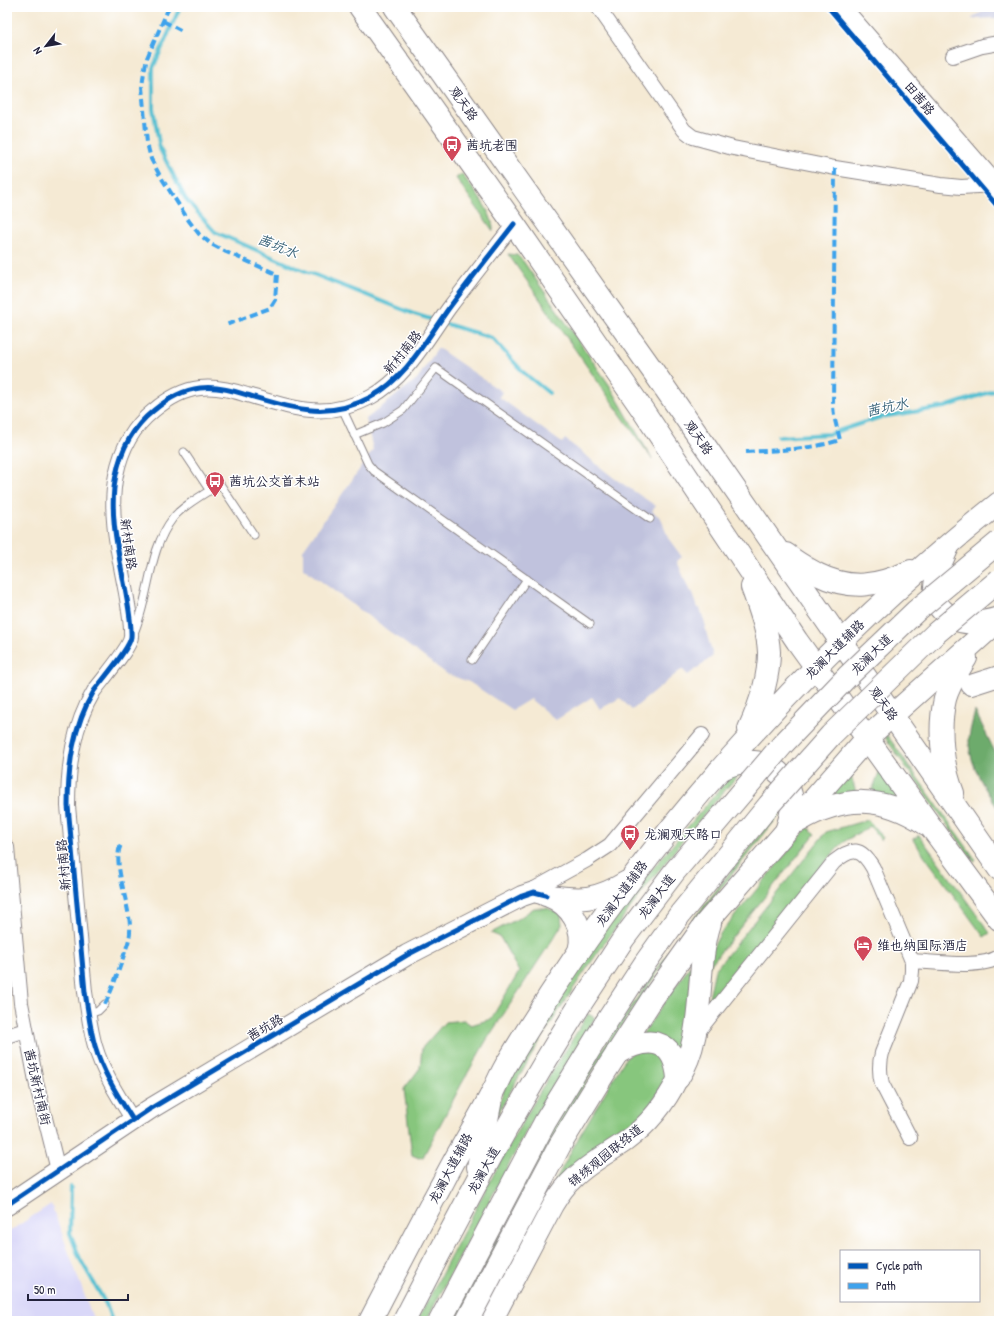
<svg xmlns="http://www.w3.org/2000/svg" width="1006" height="1328" font-family="'Patrick Hand','LXGW WenKai TC',sans-serif">
<style>
.built{fill:#d9d7f8}
.industrial{fill:#c0c2dd}
.green{fill:#87c67d;stroke:#54745c}
.forest{fill:#6dab6c;stroke:#486654}
.lines{fill:none;stroke-linecap:round;stroke-linejoin:round}
.stream{stroke:#55bfd1;stroke-width:4}
.lane-casing{stroke:#8c8688;stroke-width:9}
.street-casing{stroke:#8c8688;stroke-width:16}
.secondary-casing{stroke:#8c8688;stroke-width:22}
.primary-casing{stroke:#8c8688;stroke-width:24}
.highway-casing{stroke:#8c8688;stroke-width:24}
.lane{stroke:#fff;stroke-width:7}
.street{stroke:#fff;stroke-width:14}
.secondary{stroke:#fff;stroke-width:20}
.primary{stroke:#fff;stroke-width:22}
.highway{stroke:#fff;stroke-width:22}
.highway-bridge-casing{stroke:#8c8688;stroke-width:24;stroke-linecap:butt}
.highway-bridge{stroke:#fff;stroke-width:22}
.quiet{stroke:#3ea2ec;stroke-width:4;stroke-dasharray:8 4;stroke-linecap:butt}
.cycleway-casing{stroke:#fff;stroke-width:8}
.cycleway{stroke:#0057b8;stroke-width:5}
.labels{text-anchor:middle;stroke-width:3;stroke-linejoin:round;paint-order:stroke}
.street-label{font-size:13px;fill:#22223b;stroke:#fff}
.poi-label{font-size:13px;fill:#22223b;stroke:#fff;text-anchor:start}
.water-label{font-size:14px;font-style:italic;fill:#366177;stroke:#fff}
</style>
<rect width="100%" height="100%" fill="#fff"/>
<filter id="ink" filterUnits="userSpaceOnUse"><feTurbulence type="fractalNoise" baseFrequency=".025" numOctaves="2"/><feDisplacementMap in="SourceGraphic" scale="8" xChannelSelector="R" yChannelSelector="G"/><feConvolveMatrix kernelMatrix="1 2 1 2 8 2 1 2 1" color-interpolation-filters="sRGB"/></filter>
<filter id="wash" filterUnits="userSpaceOnUse"><feTurbulence type="fractalNoise" baseFrequency=".012" numOctaves="4" result="noise"/><feDisplacementMap in="SourceGraphic" scale="16" xChannelSelector="R" yChannelSelector="G"/><feGaussianBlur stdDeviation="0.9" result="paint"/><feColorMatrix in="noise" values="0 0 0 0 0 0 0 0 0 0 0 0 0 0 0 0 0 1.4 0 .05"/><feComposite in="paint" operator="in"/></filter>
<g filter="url(#wash)">
<rect width="100%" height="100%" fill="#f5ead4"/>
<path class="built" d="M51,1204L94,1321H7V1233Z"/>
<g class="industrial">
<path d="M990,7H999V18L971,19Z"/>
<path d="M438,348L502,392L499,397L562,443L565,439L614,478L656,506L652,511L661,518L668,538L682,557L677,561L690,592L692,591L698,608H700L706,627L705,628L713,656L688,675L682,669L632,710L620,698L600,709L592,697L556,720L530,699L512,710L469,682L447,674L303,568V550L373,450L366,419L417,379Z"/>
</g>
<g class="green">
<path d="M462,174C472,189 494,212 493,231L456,178Z"/>
<path d="M508,254L517,255L523,261L610,386L652,459Z"/>
<path d="M887,735L976,860L974,862L886,739V736Z"/>
<path d="M746,766C681,840 620,917 567,998C539,1041 514,1085 490,1128L507,1081L597,935L728,779Z"/>
<path d="M880,770L904,805L870,796Z"/>
<path d="M850,772L857,796L824,804Z"/>
<path d="M787,801L780,814L706,907L663,964L610,1043L579,1094L457,1321H452L552,1131L600,1052L675,943L735,866Z"/>
<path d="M867,820L870,822L883,838L881,840L870,826L845,841L837,849L807,883L711,1004L708,1001L715,970L826,832Z"/>
<path d="M808,827L815,834L707,969L712,949L720,934Z"/>
<path d="M919,835L990,933L984,937L913,840Z"/>
<path d="M534,908H547L561,914L562,925L486,1041L462,1083L423,1157L419,1158L412,1155L404,1089L420,1068L422,1048L445,1022L464,1020L471,1025L491,1019L519,972L500,937L491,933L521,917Z"/>
<path d="M690,966L691,967L689,1023L681,1057L639,1039Z"/>
<path d="M588,1014L595,1018L560,1074L528,1128L426,1321H417L508,1147L547,1080Z"/>
<path d="M635,1051L660,1053L670,1074L646,1113L548,1200L549,1192L580,1135L622,1064L627,1057Z"/>
</g>
<path class="forest" d="M975,711L999,760V810C986,791 968,763 969,738C970,729 973,720 975,711Z"/>
<g class="lines">
<g class="stream">
<path d="M180,7L153,68V108L160,149L185,198L215,232L295,267L414,314L492,338L524,373L549,393"/>
<path d="M778,437L829,434L881,417L945,407L999,389"/>
<path d="M71,1187L70,1233L80,1259L106,1304L112,1321"/>
</g>
</g>
</g>
<g filter="url(#ink)">
<g class="lines">
<defs>
<g id="lane">
<path d="M342,408L368,464L374,471L590,624"/>
<path d="M354,435L383,423L403,410L436,368L650,519"/>
<path d="M184,452L210,491"/>
<path d="M134,633C150,597 148,550 173,518C182,506 206,493 220,484L254,535"/>
<path d="M472,660L527,579"/>
<path d="M89,1014L98,1011L105,1004"/>
</g>
<g id="street">
<path d="M598,7L675,117L684,130L693,137L733,148L835,168L941,185L961,187L994,185"/>
<path d="M953,56L982,46L999,43"/>
<path d="M7,847L21,1003L37,1086L58,1170"/>
<path d="M527,893L587,860L610,845L702,735"/>
<path d="M912,961C935,962 981,969 999,957"/>
<path d="M696,1034L834,862C852,847 861,847 873,868L912,961V971L911,981L882,1053C879,1064 879,1072 882,1084L910,1138"/>
<path d="M7,1036L26,1030"/>
<path d="M133,1120C118,1096 103,1073 95,1046C90,1029 88,1010 85,992L68,806C68,766 73,726 94,691C102,680 130,648 131,637C132,625 128,605 126,593C119,555 108,513 116,475C121,450 133,427 153,411C166,400 182,390 200,388C216,386 232,390 247,395C293,408 326,421 371,397C406,378 426,340 449,308C470,280 492,252 514,224"/>
</g>
<g id="secondary">
<path d="M840,7L999,190"/>
<path d="M971,685L999,676"/>
<path d="M7,1205L150,1109L407,955L522,896L534,892L546,895"/>
<path d="M492,1321L553,1205C559,1195 565,1186 574,1178C589,1163 609,1153 626,1141C648,1125 666,1103 678,1078"/>
</g>
<g id="primary">
<path d="M360,7L514,224L644,412L797,641L931,827L999,919"/>
<path d="M395,7L653,371L999,869"/>
<path d="M948,547C942,560 936,573 935,587C934,595 936,604 942,610C959,627 978,624 999,618"/>
<path d="M786,554C795,562 806,568 817,574C851,591 877,586 911,571"/>
<path d="M749,729C760,705 769,679 769,652C768,630 759,607 752,587"/>
<path d="M719,771C749,752 788,763 792,801C793,810 790,819 787,828"/>
<path d="M953,793C942,765 938,729 945,699C949,684 958,671 966,658"/>
<path d="M799,821C844,795 882,795 926,824"/>
<path d="M546,895C580,901 596,901 627,882"/>
<path d="M549,896C570,904 586,928 579,951"/>
<path d="M617,1053C648,1036 674,1037 678,1078"/>
<path d="M678,1078C707,1034 694,972 710,923"/>
<path d="M370,1321C394,1275 418,1228 443,1182C458,1152 476,1124 491,1095C497,1084 501,1073 508,1062C636,847 804,659 999,503"/>
<path d="M467,1321L560,1145L603,1075L652,999L706,923L868,737L999,620"/>
</g>
<g id="highway">
<path d="M478,1167L492,1094"/>
<path d="M404,1321C459,1215 514,1109 578,1008"/>
<path d="M440,1321L545,1122L605,1024"/>
</g>
</defs>
<use href="#lane" class="lane-casing"/>
<use href="#street" class="street-casing"/>
<use href="#secondary" class="secondary-casing"/>
<use href="#primary" class="primary-casing"/>
<use href="#highway" class="highway-casing"/>
<use href="#lane" class="lane"/>
<use href="#street" class="street"/>
<use href="#secondary" class="secondary"/>
<use href="#primary" class="primary"/>
<use href="#highway" class="highway"/>
<defs>
<g id="highway-bridge">
<path d="M578,1008L624,938L675,871L783,744L847,677L916,611L999,542"/>
<path d="M605,1024L645,963L681,913L769,805L831,735L936,633L999,580"/>
</g>
</defs>
<use href="#highway-bridge" class="highway-bridge-casing"/>
<use href="#highway-bridge" class="highway-bridge"/>
<g class="quiet">
<path d="M169,7L147,58L144,72L142,87L147,143L151,159L159,174L189,221L199,234L211,244L226,252L277,274L275,300L270,308L226,325"/>
<path d="M163,21L182,31"/>
<path d="M746,452C777,450 810,450 840,440L834,416L833,406L835,168"/>
<path d="M105,1004C113,988 118,972 124,955C126,948 130,940 130,932C132,910 111,861 121,845"/>
</g>
<defs>
<g id="cycleway">
<path d="M828,7L999,208"/>
<path d="M133,1120C118,1096 103,1073 95,1046C90,1029 88,1010 85,992L68,806C68,766 73,726 94,691C102,680 130,648 131,637C132,625 128,605 126,593C119,555 108,513 116,475C121,450 133,427 153,411C166,400 182,390 200,388C216,386 232,390 247,395C293,408 326,421 371,397C406,378 426,340 449,308C470,280 492,252 514,224"/>
<path d="M7,1205L150,1109L407,955L522,896L534,892L546,895"/>
</g>
</defs>
<use href="#cycleway" class="cycleway-casing"/>
<use href="#cycleway" class="cycleway"/>
</g>
</g>
<defs>
<symbol id="bus-pin" viewBox="-11 -11 22 30"><path d="M0 17L-7.5 6A9.5 9.5 0 1 1 7.5 6Z" fill="#d1495b" stroke="#fff"/><path d="M-5-6H5V4H4V6H2V4H-2V6H-4V4H-5ZM-3.5-4V0h7V-4ZM-3.5 1.2v1.5H-2V1.2ZM2 1.2v1.5H3.5V1.2Z" fill="#fff"/></symbol>
<symbol id="hotel-pin" viewBox="-11 -11 22 30"><path d="M0 17L-7.5 6A9.5 9.5 0 1 1 7.5 6Z" fill="#d1495b" stroke="#fff"/><path d="M-6-4.5h1.5V1H6V5H4.5V3h-9V5H-6ZM-4 0a1.8 1.8 0 1 1 3.6 0ZM.5 0V-2.5h3Q6-2.5 6 0Z" fill="#fff"/></symbol>
</defs>
<g fill-rule="evenodd">
<use href="#bus-pin" x="441" y="134" width="22" height="30"/>
<use href="#bus-pin" x="204" y="470" width="22" height="30"/>
<use href="#bus-pin" x="619" y="823" width="22" height="30"/>
<use href="#hotel-pin" x="852" y="934" width="22" height="30"/>
</g>
<g class="labels">
<g class="street-label">
<text transform="translate(920 98) rotate(50)" y="5">田茜路</text>
<text transform="translate(464 103) rotate(55)" y="5">观天路</text>
<text transform="translate(402 352) rotate(-51)" y="5">新村南路</text>
<text transform="translate(699 437) rotate(55)" y="5">观天路</text>
<text transform="translate(129 544) rotate(82)" y="5">新村南路</text>
<text transform="translate(834 649) rotate(-45)" y="5">龙澜大道辅路</text>
<text transform="translate(871 654) rotate(-44)" y="5">龙澜大道</text>
<text transform="translate(884 703) rotate(55)" y="5">观天路</text>
<text transform="translate(63 865) rotate(-95)" y="5">新村南路</text>
<text transform="translate(621 893) rotate(-54)" y="5">龙澜大道辅路</text>
<text transform="translate(656 896) rotate(-53)" y="5">龙澜大道</text>
<text transform="translate(265 1027) rotate(-31)" y="5">茜坑路</text>
<text transform="translate(38 1087) rotate(77)" y="5">茜坑新村南街</text>
<text transform="translate(605 1155) rotate(-39)" y="5">锦绣观园联络道</text>
<text transform="translate(450 1168) rotate(-62)" y="5">龙澜大道辅路</text>
<text transform="translate(483 1170) rotate(-61)" y="5">龙澜大道</text>
</g>
<g class="poi-label">
<text x="466" y="150">茜坑老围</text>
<text x="229" y="486">茜坑公交首末站</text>
<text x="644" y="839">龙澜观天路口</text>
<text x="877" y="950">维也纳国际酒店</text>
</g>
<g class="water-label">
<text transform="translate(278 246) rotate(22)" y="5">茜坑水</text>
<text transform="translate(887 407) rotate(-12)" y="5">茜坑水</text>
</g>
</g>
<rect width="1006" height="1328" fill="none" stroke="#fff" stroke-width="24"/>
<rect x="840" y="1250" width="140" height="52" fill="#ffffff" stroke="#a7a7b1"/>
<rect x="848" y="1263" width="20" height="6" fill="#0057b8" stroke="#a7a7b1"/>
<text x="876" y="1270" font-size="12" fill="#22223b">Cycle path</text>
<rect x="848" y="1283" width="20" height="6" fill="#3ea2ec" stroke="#a7a7b1"/>
<text x="876" y="1290" font-size="12" fill="#22223b">Path</text>
<g transform="translate(46 46) rotate(239)" stroke="#ffffff" stroke-width="3" paint-order="stroke">
<path d="M0-3L7 15L0 10L-7 15Z" fill="#22223b"/>
<text y="-6" font-size="11" font-weight="bold" text-anchor="middle" fill="#22223b">N</text>
</g>
<path d="M28 1294v6h100v-6" fill="none" stroke="#22223b" stroke-width="2"/>
<text x="34" y="1294" font-size="12" fill="#22223b" stroke="#ffffff" stroke-width="3" paint-order="stroke">50 m</text>
</svg>
